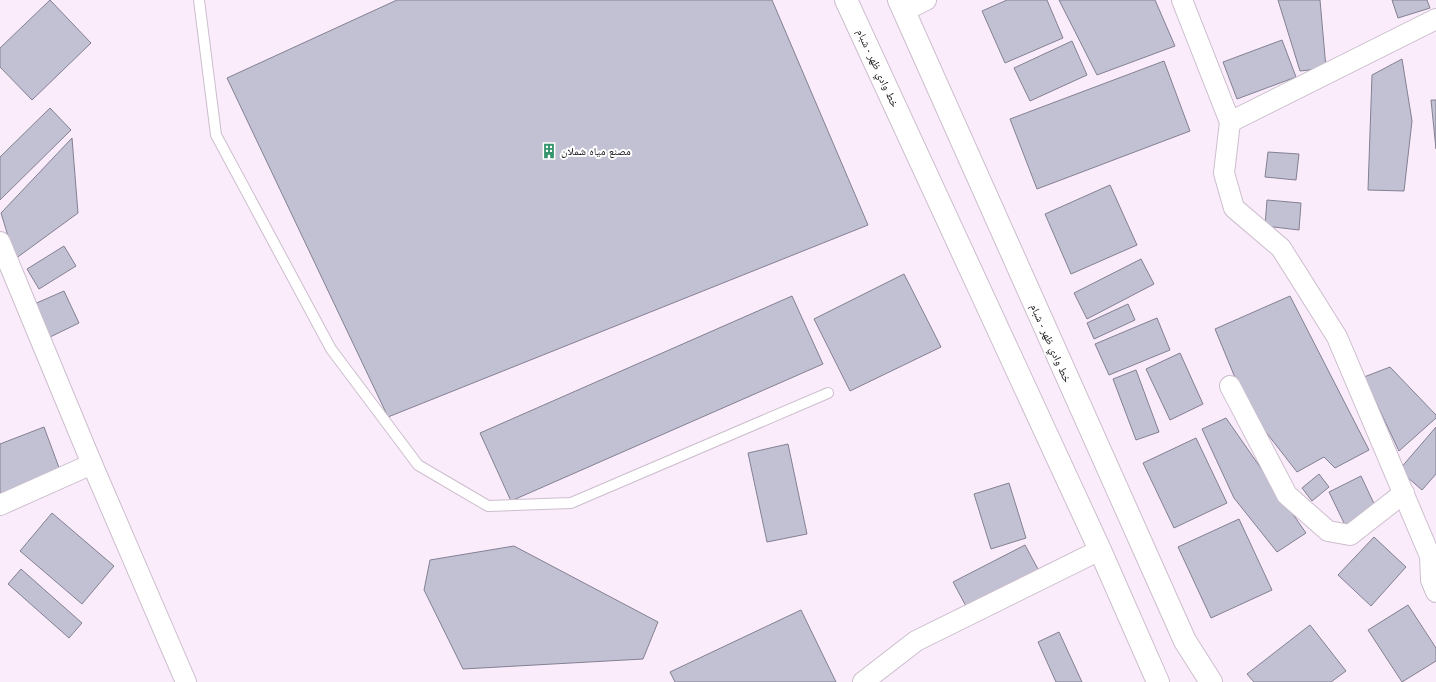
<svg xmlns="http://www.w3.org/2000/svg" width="1436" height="682" font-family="Jost,'Noto Naskh Arabic',sans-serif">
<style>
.building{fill:#c2c0d3;stroke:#828092}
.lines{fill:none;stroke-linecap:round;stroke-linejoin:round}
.lane-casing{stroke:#ccbecd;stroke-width:12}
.street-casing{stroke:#ccbecd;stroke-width:22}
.primary-casing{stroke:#ccbecd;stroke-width:24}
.lane{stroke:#fff;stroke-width:10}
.street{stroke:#fff;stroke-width:20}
.primary{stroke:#fff;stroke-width:22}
.labels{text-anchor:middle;stroke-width:4;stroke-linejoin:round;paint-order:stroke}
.street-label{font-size:11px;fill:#171218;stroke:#fff}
.poi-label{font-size:11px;fill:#171218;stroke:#fff;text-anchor:start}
</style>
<rect width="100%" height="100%" fill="#fbecfc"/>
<g class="building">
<path d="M50,0L91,43L32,100L0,67V48Z"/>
<path d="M397,0H772L868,225L388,417L227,78Z"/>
<path d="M1007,0H1047L1063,38L1005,63L982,11Z"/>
<path d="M1059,0H1155L1175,46L1097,75Z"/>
<path d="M1278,0H1320L1326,68L1300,71Z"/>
<path d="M1392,0H1427L1430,8L1398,18Z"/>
<path d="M1282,40L1296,77L1237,99L1223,62Z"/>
<path d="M1072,41L1087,75L1030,101L1014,68Z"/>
<path d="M1402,59L1412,121L1404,191L1368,190L1372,75Z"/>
<path d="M1164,61L1190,131L1037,189L1010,119Z"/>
<path d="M1431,100H1436V149Z"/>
<path d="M50,108L71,130L0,200V157Z"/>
<path d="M72,138L78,213L15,259L1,213Z"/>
<path d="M1268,152L1299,154L1296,180L1265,177Z"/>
<path d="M1110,185L1137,245L1071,274L1045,214Z"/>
<path d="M1267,200L1301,203L1299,230L1265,226Z"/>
<path d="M64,246L76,266L39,289L27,269Z"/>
<path d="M1141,259L1154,284L1087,319L1074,293Z"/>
<path d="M904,274L941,347L850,391L814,319Z"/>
<path d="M64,291L79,323L48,338L32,305Z"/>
<path d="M792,296L823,364L511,501L480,433Z"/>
<path d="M1290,296L1369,450L1335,468L1324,457L1297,472L1248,409L1215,329Z"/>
<path d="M1128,304L1135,320L1094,339L1087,323Z"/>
<path d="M1157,318L1170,350L1109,375L1095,344Z"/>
<path d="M1180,353L1203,404L1170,420L1146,369Z"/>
<path d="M1390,367L1436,415V418L1399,451L1364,377Z"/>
<path d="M1136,370L1159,432L1136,440L1113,379Z"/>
<path d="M1226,418L1306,533L1277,552L1234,498L1202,429Z"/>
<path d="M44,427L61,473L0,495V444Z"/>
<path d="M1436,427V474L1422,490L1399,470Z"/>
<path d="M1196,438L1227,503L1174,528L1143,463Z"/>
<path d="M788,444L807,534L767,542L748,453Z"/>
<path d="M1319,474L1329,487L1312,501L1302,488Z"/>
<path d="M1361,476L1377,510L1345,525L1329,492Z"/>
<path d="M1009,483L1026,538L991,549L974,494Z"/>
<path d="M52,513L114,566L82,604L20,551Z"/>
<path d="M1239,519L1272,590L1211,618L1178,547Z"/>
<path d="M1374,537L1406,567L1371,606L1338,575Z"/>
<path d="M1025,545L1039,571L967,608L953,582Z"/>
<path d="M514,546L658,622L643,659L463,669L424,590L430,560Z"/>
<path d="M21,569L82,623L69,638L8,584Z"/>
<path d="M1408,605L1436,648V661L1402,682L1368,630Z"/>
<path d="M801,610L836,682H675L670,672Z"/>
<path d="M1310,625L1346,671L1331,682H1254L1247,674Z"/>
<path d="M1059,632L1082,682H1056L1038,642Z"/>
</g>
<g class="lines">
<defs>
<path id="lane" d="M199,0L216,135L331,349L418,465L488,506L571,503L828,393"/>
<g id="street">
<path d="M1182,0L1230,122L1436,19"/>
<path d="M904,11L926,0"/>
<path d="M1230,122L1224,173L1234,208L1281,248L1337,337L1430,556L1431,580L1436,592"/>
<path d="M0,242L92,464L186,682"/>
<path d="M1230,386L1287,495L1328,531L1350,535L1404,493"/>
<path d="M0,505L92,464"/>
<path d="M863,682L916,641L1100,550"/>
</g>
<g id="primary">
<path d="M846,0L1100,550L1158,682"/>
<path d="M899,0L1185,641L1211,682"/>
</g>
</defs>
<use href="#lane" class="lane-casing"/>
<use href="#street" class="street-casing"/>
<use href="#primary" class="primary-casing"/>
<use href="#lane" class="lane"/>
<use href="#street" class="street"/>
<use href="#primary" class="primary"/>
</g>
<defs>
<symbol id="building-bare" viewBox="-9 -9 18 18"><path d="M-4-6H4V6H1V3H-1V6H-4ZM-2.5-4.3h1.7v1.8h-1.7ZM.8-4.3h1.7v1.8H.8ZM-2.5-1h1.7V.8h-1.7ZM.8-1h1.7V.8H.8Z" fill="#36946c" stroke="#fff" stroke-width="2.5" paint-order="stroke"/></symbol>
</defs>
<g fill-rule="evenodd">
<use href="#building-bare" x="538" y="140" width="22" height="22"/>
</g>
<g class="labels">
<g class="street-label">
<text transform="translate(878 68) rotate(65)" y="4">خط وادي ظهر - شبام</text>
<text transform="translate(1051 343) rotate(66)" y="4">خط وادي ظهر - شبام</text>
</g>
<g class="poi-label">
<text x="561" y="155">مصنع مياه شملان</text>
</g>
</g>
</svg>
